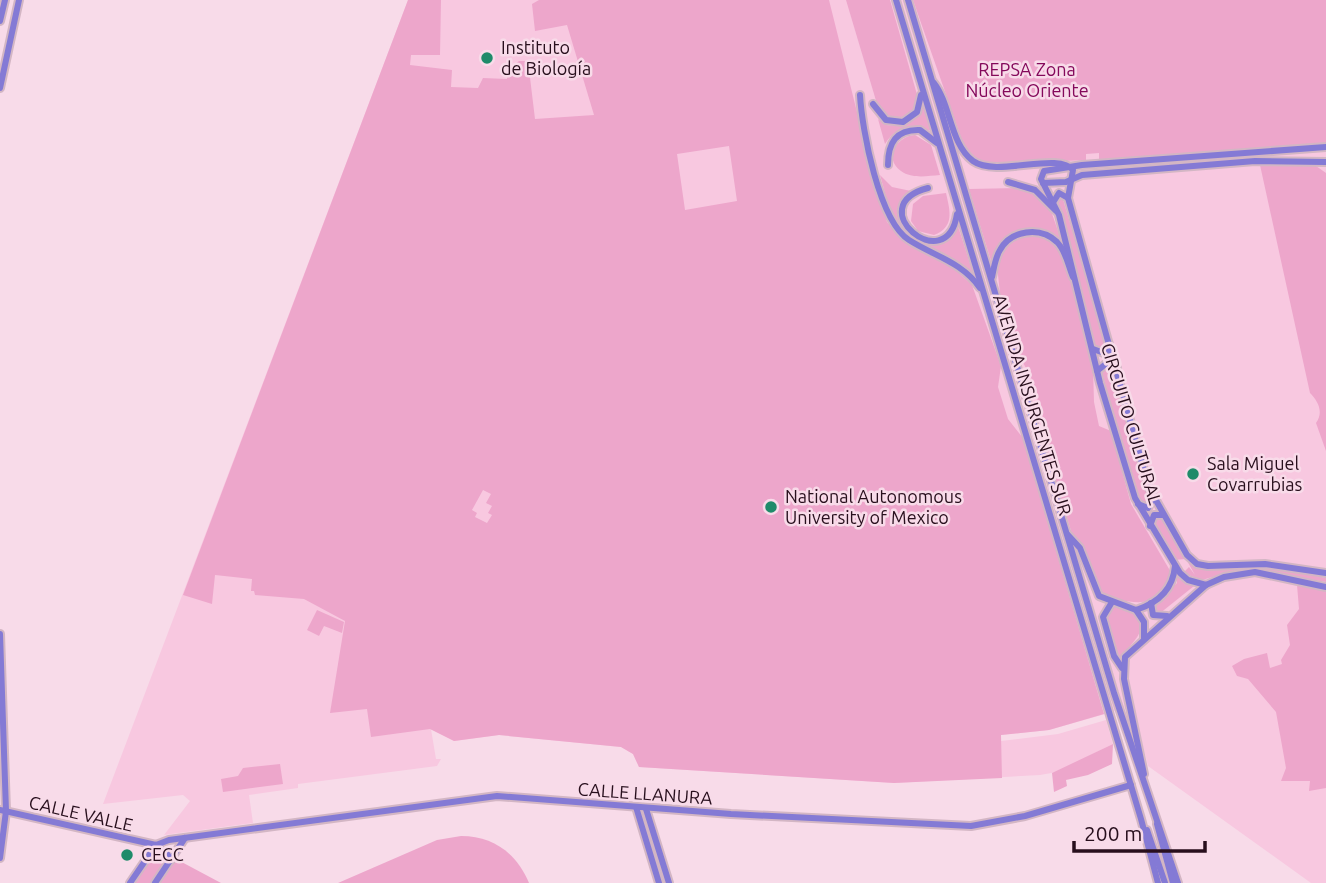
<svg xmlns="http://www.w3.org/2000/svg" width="1326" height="883" font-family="Ubuntu,sans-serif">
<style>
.built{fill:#f8c8e0}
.green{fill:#eda6cb;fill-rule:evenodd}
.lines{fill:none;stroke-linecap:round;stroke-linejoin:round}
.secondary-casing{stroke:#d3b6c4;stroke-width:10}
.secondary{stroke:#847ad5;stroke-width:6}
.poi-dot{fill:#1f8b6a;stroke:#f8dbe9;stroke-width:2.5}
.labels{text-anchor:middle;stroke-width:5;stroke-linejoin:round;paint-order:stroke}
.poi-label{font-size:18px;fill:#280f1d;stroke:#f8dbe9;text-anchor:start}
.park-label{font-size:18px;fill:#84095b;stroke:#f8dbe9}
.street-label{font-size:18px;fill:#280f1d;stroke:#f8dbe9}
</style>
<rect width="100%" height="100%" fill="#f8dbe9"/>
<path class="built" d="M408,0H1326V883H1311L1148,766L1133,706L1049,730L1001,735V741L1058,734L1106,720L1113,744L1057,772L1040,775L894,783L639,767L633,754L621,747L499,735L454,741L431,729L436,759H441L437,766L298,784V788L249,795L253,823L164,835L190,801L183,795L103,804Z"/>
<g class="green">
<path d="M408,0H441L440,55H411L410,65L452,70L451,87L478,88L483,78L507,79L508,69L519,61H528L535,119L594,115L567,25L535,31L532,4L539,0H829L870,164L887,222L909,245L949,264L972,285L1001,366L998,387L1008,419L1023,438L1104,714L1049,730L1001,735L1002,778L894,783L639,767L633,754L621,747L499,735L454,741L430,729L371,737L367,709L330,713L345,621L304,599L255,595L254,591H251L252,579L215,575L212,604L183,595ZM729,146L737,201L685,210L677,154ZM483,490L491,494L486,503L492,506L488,513L492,515L487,523L475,517L477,513L472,510Z"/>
<path d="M846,0H890L918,98L912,113L903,119L882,114L877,104Z"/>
<path d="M913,0H1326V143L1099,161V153L1086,154V160L990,164L979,161L964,146Z"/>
<path d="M924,105L931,131C911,125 897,125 885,144L878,119L886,125C903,127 918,121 924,105Z"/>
<path d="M915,135L931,145L940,175C927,176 912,179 901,171C883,158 897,136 915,135Z"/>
<path d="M1260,165L1316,166L1326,173V451L1316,423C1324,412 1318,401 1310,393Z"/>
<path d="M880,175L892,187L911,191C899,206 899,217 905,235L890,211Z"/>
<path d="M1024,188L1049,205L1065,251C1038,215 1011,225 991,261L969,189Z"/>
<path d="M946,193C950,211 955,227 934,235L918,231L911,221L913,204L923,196Z"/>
<path d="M1062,196L1107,347L1102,350L1095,348L1057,198Z"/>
<path d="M958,226L973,273L924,244L940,243Z"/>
<path d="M1018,236L1044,237L1055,244L1062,258L1077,298L1093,368L1094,402L1099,426L1111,431L1131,504L1172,574C1161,613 1129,603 1100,594L1085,550L1072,534L1042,437L1043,419L1031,377L1017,352L1000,293L997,266L1000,255L1005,245Z"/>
<path d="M1112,366L1149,499L1144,504L1136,495L1101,369Z"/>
<path d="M1161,516L1186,558L1201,569L1275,567L1326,578V582L1244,568L1202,580L1183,573L1189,567L1195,575L1186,559L1173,560L1151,522L1155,517Z"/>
<path d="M1177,574L1194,586L1159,614L1154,612L1153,606L1177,583Z"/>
<path d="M1297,585L1326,591V788L1309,791L1310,781H1281L1286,768L1276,712L1248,679L1237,676L1232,666L1244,659L1267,653L1270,668L1282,664L1281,660L1290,645L1287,625L1299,609Z"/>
<path d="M1114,604L1134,610C1151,633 1132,640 1120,659L1105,618Z"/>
<path d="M317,610L344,622L342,633L324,626L319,636L307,630Z"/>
<path d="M1113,744L1112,764L1088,775L1066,780L1067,786L1054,792L1052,773Z"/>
<path d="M280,764L283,784L223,792L221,779L238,776L243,768Z"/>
<path d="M461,836C494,836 517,854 529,883H338L437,840Z"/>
<path d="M156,850L169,858L152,883H133Z"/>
<path d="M176,859L221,883H160Z"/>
</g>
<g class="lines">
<defs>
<g id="secondary">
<path d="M896,0L1141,819L1158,883"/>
<path d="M908,0L1114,693L1178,883"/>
<path d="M0,21L5,0"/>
<path d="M934,83C951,105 950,144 973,161C997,178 1058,151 1073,170L1068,198L1149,488L1187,555L1197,564L1208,566L1265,564L1326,573"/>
<path d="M0,88L19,0"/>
<path d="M860,95C862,130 879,221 909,240C934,256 962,262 980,288"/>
<path d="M873,104L886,120L903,122L917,112L921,95"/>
<path d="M1326,147L1082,165L1044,171L1041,179L1059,215L1100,383L1135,498L1180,573L1188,580L1206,585L1224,577L1255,572L1326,587"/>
<path d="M888,165C888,143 896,129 920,130L937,143"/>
<path d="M1008,182L1035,190L1056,211"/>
<path d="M1043,183L1066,182L1082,175L1255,161L1326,162"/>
<path d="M928,188C859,206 947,280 957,214"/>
<path d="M1054,201L1059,193L1068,198"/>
<path d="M992,277C994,268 995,258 1000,250C1011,230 1040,226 1057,242C1066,251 1068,265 1073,277"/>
<path d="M1093,349L1104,353L1109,344"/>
<path d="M1097,371L1107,363L1117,368"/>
<path d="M1138,504L1148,508L1153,497"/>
<path d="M1150,526L1154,515H1163"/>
<path d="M1068,535L1080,548L1099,596L1136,610C1158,603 1173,589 1175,566"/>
<path d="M1112,602L1103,617L1114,656L1122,668"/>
<path d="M1151,603L1153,615L1167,616"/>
<path d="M1136,610L1144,622V638"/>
<path d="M0,634L6,811L0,858"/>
<path d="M1144,774L1124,679L1125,657L1206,585"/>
<path d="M636,807L659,883"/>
<path d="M646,809L669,883"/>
<path d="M0,810L156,845"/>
<path d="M1157,824L1173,883"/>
<path d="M1147,830L1165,883"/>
<path d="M156,845L169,840L497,796L731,814L971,826L1025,816L1131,785"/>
<path d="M153,850L165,851L171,860"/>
<path d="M130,883L156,845"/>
<path d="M155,883L185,838"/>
</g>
</defs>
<use href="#secondary" class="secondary-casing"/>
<use href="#secondary" class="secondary"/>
</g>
<g class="poi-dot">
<circle cx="487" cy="58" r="7"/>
<circle cx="1193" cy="474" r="7"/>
<circle cx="771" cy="507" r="7"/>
<circle cx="127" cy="855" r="7"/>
</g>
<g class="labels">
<g class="poi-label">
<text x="501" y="54">Instituto<tspan x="501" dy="21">de Biología</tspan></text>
<text x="1207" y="470">Sala Miguel<tspan x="1207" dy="21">Covarrubias</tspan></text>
<text x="785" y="503">National Autonomous<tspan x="785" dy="21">University of Mexico</tspan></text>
<text x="141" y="861">CECC</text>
</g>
<g class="park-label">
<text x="1027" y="76">REPSA Zona<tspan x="1027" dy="21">Núcleo Oriente</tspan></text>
</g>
<g class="street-label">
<text transform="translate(1032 405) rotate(73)" y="6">AVENIDA INSURGENTES SUR</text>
<text transform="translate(1131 424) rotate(73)" y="6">CIRCUITO CULTURAL</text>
<text transform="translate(645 794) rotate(4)" y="6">CALLE LLANURA</text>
<text transform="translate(81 814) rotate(13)" y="6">CALLE VALLE</text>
</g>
</g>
<path d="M1074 841v10h131v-10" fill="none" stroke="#280f1d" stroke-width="3.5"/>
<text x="1084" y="841" font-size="21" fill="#280f1d" stroke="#f8dbe9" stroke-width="5" paint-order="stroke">200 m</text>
</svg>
